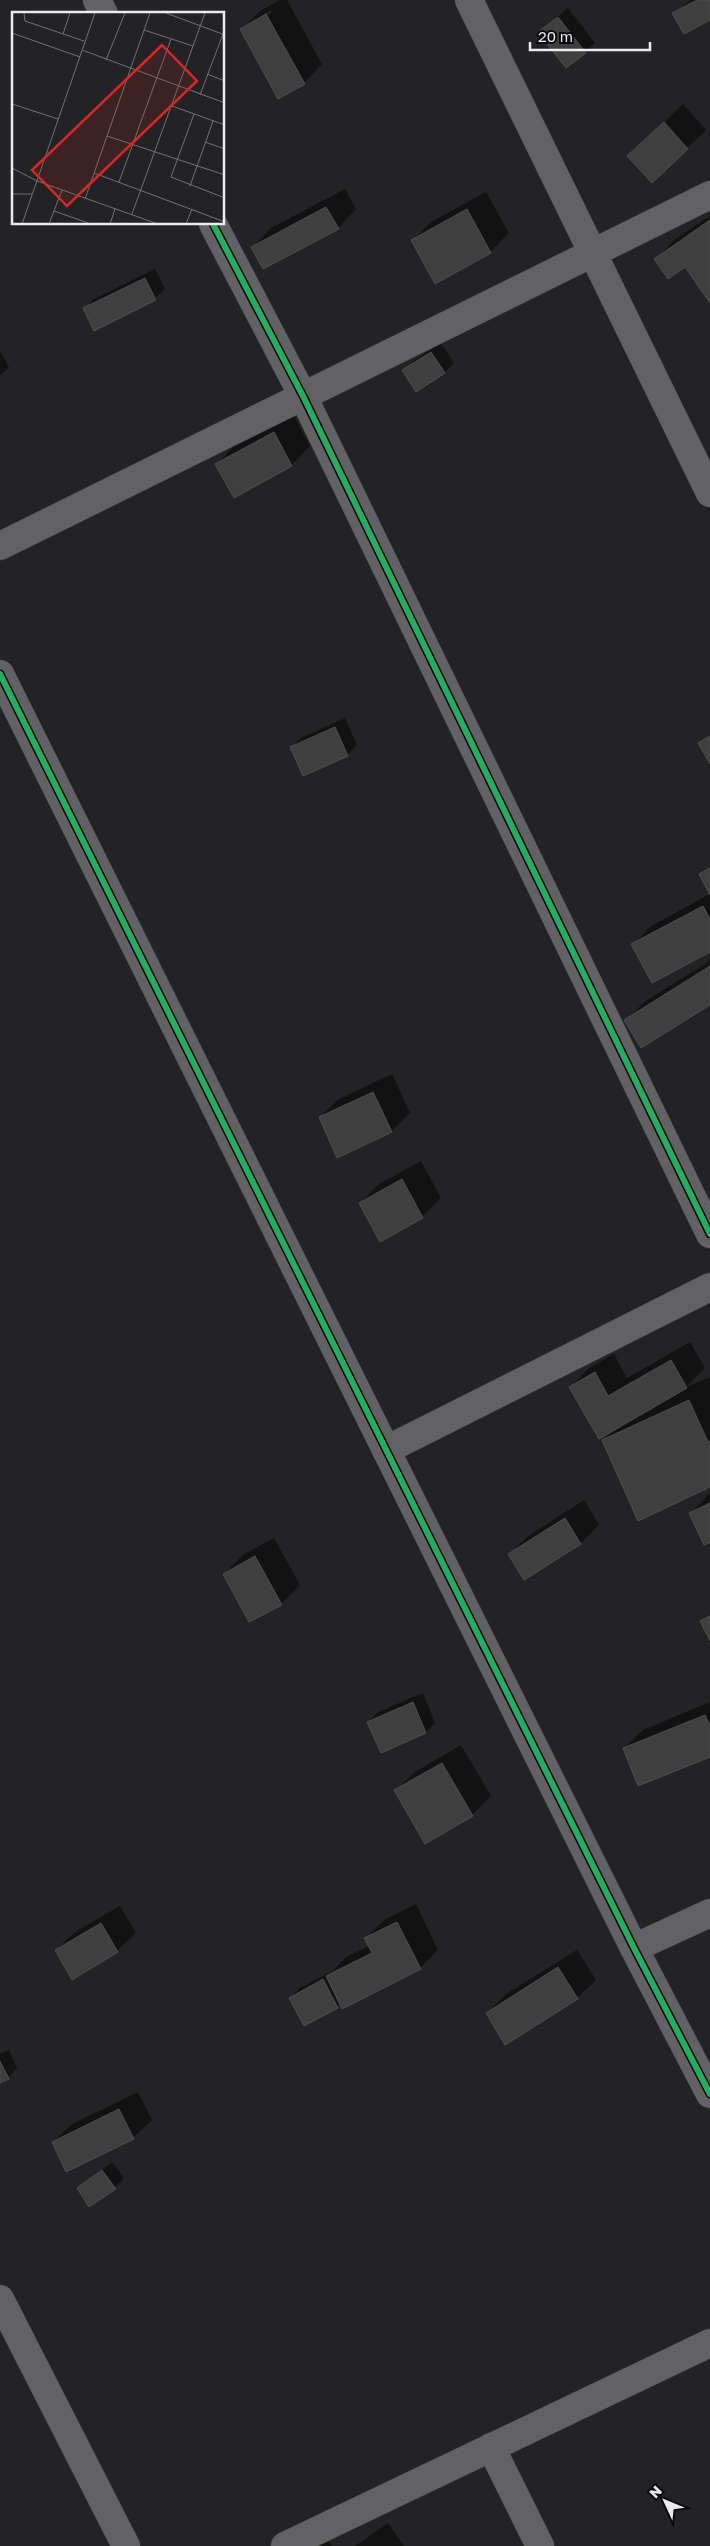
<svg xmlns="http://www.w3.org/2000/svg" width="710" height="2546" font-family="'Golos Text',sans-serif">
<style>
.shadow{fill:#0007;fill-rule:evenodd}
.building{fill:#3f3f40;stroke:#4f4f50}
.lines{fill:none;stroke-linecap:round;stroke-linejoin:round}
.street-casing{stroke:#3d3c3e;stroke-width:29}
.secondary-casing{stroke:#3d3c3e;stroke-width:29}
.street{stroke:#626163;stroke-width:28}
.secondary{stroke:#626163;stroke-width:28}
.cycleway-casing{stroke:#0b0b0d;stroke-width:9}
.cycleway{stroke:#26ab63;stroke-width:6}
.inset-road{fill:none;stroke:#737275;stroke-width:1}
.view{fill:#d62828;fill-opacity:0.15;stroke:#d62828;stroke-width:2.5}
.inset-edge{fill:none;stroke:#ecebee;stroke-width:2.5}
</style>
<rect width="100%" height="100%" fill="#232224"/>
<g class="shadow">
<path d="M280,0H287L322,64L304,83L241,30L260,11ZM271,10L272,12L262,19V16Z"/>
<path d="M691,0H710V18L674,13Z"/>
<path d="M568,8L595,43L585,52L539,32Z"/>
<path d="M683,104L706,130L652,181L629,156Z"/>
<path d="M345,189L356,209L338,228L253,247L271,228Z"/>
<path d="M486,192L509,233L490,252L435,282L412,241L431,222Z"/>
<path d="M710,216V301L685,265L656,259L674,240Z"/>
<path d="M155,269L165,289L155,298L94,329L85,309L94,299Z"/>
<path d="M441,343L454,363L445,372L404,371L413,361Z"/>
<path d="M0,351L9,367L0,376Z"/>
<path d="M293,414L310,446L292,465L234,496L217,464L235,445Z"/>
<path d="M345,718L357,745L347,755L292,747L301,738Z"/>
<path d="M710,894V951L633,945L651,926Z"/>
<path d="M710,961V1003L626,1021L644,1002Z"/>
<path d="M392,1074L410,1113L392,1131L338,1156L320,1117L339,1099Z"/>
<path d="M421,1161L441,1198L422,1217L360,1203L379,1184Z"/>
<path d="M690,1342L705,1368L685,1388L710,1377V1486L604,1440L613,1430L571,1387L589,1368L614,1354L627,1378Z"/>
<path d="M709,1494H710V1541L691,1513Z"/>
<path d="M584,1500L599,1525L581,1543L525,1578L510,1554L528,1536Z"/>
<path d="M274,1538L300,1585L281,1604L224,1574L243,1555Z"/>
<path d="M423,1693L435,1723L426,1732L369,1722L378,1712Z"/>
<path d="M710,1702V1755L624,1748L643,1730Z"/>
<path d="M461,1745L491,1796L472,1815L396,1790L415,1772Z"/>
<path d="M416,1904L438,1950L420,1968L341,2003L337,2007L290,1998L300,1988L332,1971L346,1957L369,1946L366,1938L384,1920Z"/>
<path d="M120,1906L136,1933L117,1951L56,1950L75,1932Z"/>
<path d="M577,1950L596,1980L577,1998L487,2013L506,1994Z"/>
<path d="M9,2050L17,2068L8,2078L0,2082V2054Z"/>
<path d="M138,2092L152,2120L133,2138L53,2142L72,2124Z"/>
<path d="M112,2162L124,2178L115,2188H78Z"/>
<path d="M388,2523L404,2546H355Z"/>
<path d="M323,2533L332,2546H303Z"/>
</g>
<g class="building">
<path d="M697,0H710V20L684,34L672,13Z"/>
<path d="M266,14L305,84L278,99L240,29Z"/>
<path d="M558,17L586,53L566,68L538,32Z"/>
<path d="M664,122L688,149L652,183L627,156Z"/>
<path d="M326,207L339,229L263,269L251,247Z"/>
<path d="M467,209L491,253L435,284L411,240Z"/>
<path d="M710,220V303L685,267L668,279L654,259Z"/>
<path d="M145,278L156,300L94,331L83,308Z"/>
<path d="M431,352L445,373L416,392L402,370Z"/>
<path d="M274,432L292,466L234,498L215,464Z"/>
<path d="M335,727L348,756L303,776L290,747Z"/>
<path d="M710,736V764L698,743Z"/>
<path d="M710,868V895L699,874Z"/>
<path d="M703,906L710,919V952L652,983L631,944Z"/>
<path d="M710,966V1005L641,1048L624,1020Z"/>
<path d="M373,1092L392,1132L337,1158L319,1117Z"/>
<path d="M402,1179L423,1218L380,1242L359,1203Z"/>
<path d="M671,1360L687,1388L599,1439L569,1387L595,1372L608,1396Z"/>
<path d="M689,1400L708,1442L710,1441V1487L638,1521L602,1440Z"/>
<path d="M710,1503V1542L704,1545L689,1513Z"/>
<path d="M565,1518L581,1544L524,1580L508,1554Z"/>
<path d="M255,1556L282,1605L249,1622L223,1574Z"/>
<path d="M710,1616V1641L700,1621Z"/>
<path d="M413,1702L426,1733L381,1753L367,1722Z"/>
<path d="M705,1715L710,1726V1757L638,1786L623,1748Z"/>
<path d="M442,1763L473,1816L425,1844L394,1790Z"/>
<path d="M397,1922L421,1969L342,2009L326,1976L372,1953L364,1938Z"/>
<path d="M101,1923L118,1952L72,1980L55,1950Z"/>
<path d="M558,1967L578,1999L505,2045L486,2013Z"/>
<path d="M323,1979L338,2008L304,2026L289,1998Z"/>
<path d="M0,2061L9,2079L0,2083Z"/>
<path d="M119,2109L134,2139L66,2172L52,2142Z"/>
<path d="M102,2170L116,2189L89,2207L77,2188Z"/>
</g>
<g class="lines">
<defs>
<g id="street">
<path d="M97,0L104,14"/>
<path d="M469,0L710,493"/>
<path d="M213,224L303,396L710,1234"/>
<path d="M0,546L710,195"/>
<path d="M0,674L634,1948L710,2094"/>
<path d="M386,1450L710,1287"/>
<path d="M634,1948L710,1913"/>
<path d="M491,2447L540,2546"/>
<path d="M285,2546L710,2343"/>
</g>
<path id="secondary" d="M0,2299L126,2546"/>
</defs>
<use href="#street" class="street-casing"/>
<use href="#secondary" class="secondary-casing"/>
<use href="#street" class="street"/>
<use href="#secondary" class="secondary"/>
<defs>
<g id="cycleway">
<path d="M213,224L303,396L710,1234"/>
<path d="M0,674L634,1948L710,2094"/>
</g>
</defs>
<use href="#cycleway" class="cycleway-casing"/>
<use href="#cycleway" class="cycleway"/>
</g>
<g transform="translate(12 12)">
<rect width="212" height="212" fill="#232224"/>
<path class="inset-road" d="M12,1L13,9L72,29M154,1L213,23M132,18L181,34M0,21L68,45M51,22L58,1M70,38L213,91M94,48L113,1M195,62L213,69M188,83L211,22M0,92L46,107M160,94L213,113M182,102L159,165L213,186M95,124L213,163M193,130L213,137M0,156L25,169L146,212M82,161L213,210M107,170L159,27M178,174L201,109M0,182H20M73,187L138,1M42,199L79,212M120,202L193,1M10,212L83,1M37,212L50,178M98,212L103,197M174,212L180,197"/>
<path class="view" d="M150,33L185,69L55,194L20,158Z"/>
<rect width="212" height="212" class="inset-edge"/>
</g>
<g transform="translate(665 2501) rotate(314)" stroke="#0b0b0d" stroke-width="4" paint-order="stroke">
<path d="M0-4L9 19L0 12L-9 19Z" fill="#ecebee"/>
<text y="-8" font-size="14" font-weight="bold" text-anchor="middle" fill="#ecebee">N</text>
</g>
<path d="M530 42v8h120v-8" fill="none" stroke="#ecebee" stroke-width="2.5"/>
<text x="538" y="42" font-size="15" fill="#ecebee" stroke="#0b0b0d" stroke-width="4" paint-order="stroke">20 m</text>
</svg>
